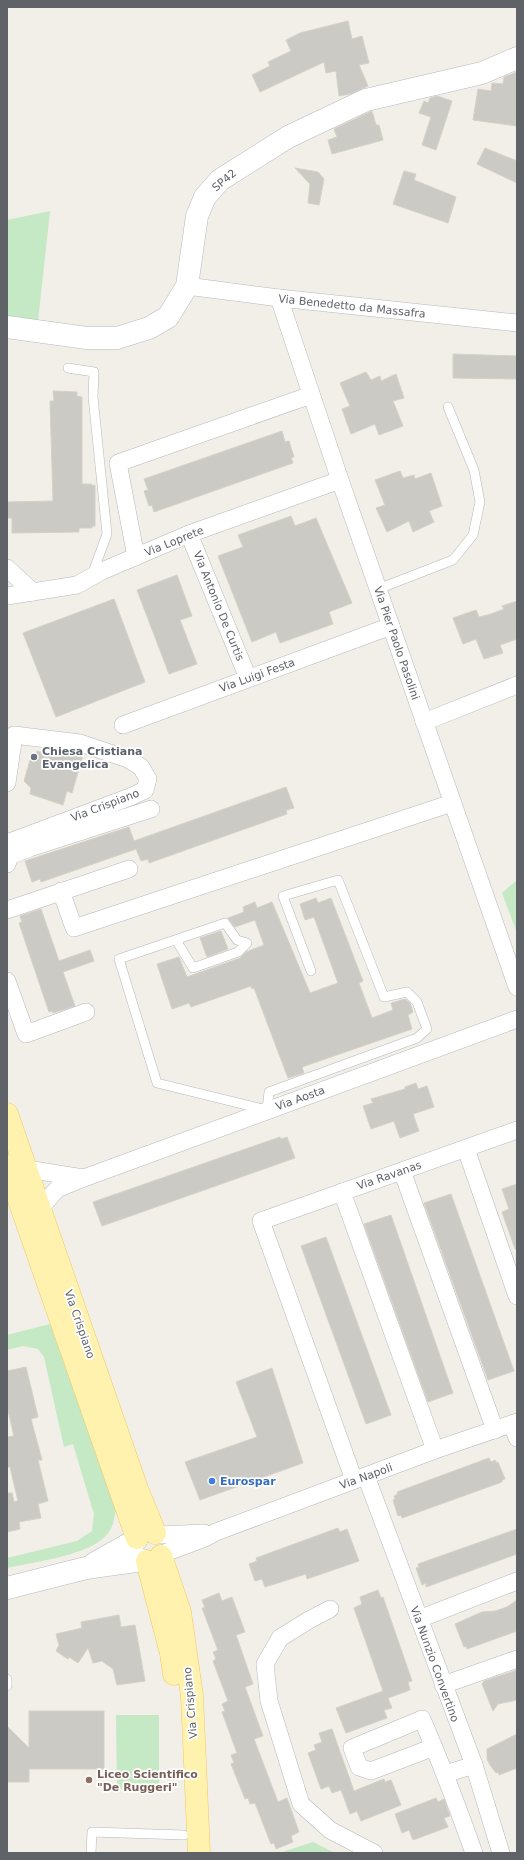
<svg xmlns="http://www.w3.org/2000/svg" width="524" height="1860" font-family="'DejaVu Sans',sans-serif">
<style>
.green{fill:#c5e8c5}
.building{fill:#cccac5;stroke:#d6d1c6}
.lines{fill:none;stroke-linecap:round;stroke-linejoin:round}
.lane-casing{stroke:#b5b8bc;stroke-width:10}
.street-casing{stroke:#b5b8bc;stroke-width:18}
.secondary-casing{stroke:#b6babf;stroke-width:23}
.primary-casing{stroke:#f2c960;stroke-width:23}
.lane{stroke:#fff;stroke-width:9}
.street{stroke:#fff;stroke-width:17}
.secondary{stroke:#fff;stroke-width:22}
.primary{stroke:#fff2af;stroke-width:22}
.worship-dot{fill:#6b7280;stroke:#fff;stroke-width:1.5}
.shop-dot{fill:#3f7fe0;stroke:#fff;stroke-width:1.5}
.education-dot{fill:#8d6e63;stroke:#fff;stroke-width:1.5}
.labels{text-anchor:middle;stroke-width:3.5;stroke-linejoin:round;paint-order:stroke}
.street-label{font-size:11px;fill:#5f6368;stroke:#fff}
.worship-label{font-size:11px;font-weight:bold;fill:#5b616d;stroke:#fff;text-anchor:start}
.shop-label{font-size:11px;font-weight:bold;fill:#366cbe;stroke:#fff;text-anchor:start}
.education-label{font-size:11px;font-weight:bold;fill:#785e54;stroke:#fff;text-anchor:start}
</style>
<rect width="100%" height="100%" fill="#f1efe8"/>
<g class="green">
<path d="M50,211L38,321L7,322V220Z"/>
<path d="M517,880V933L502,893Z"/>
<path d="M50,1324L116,1510C114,1518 114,1526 108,1533C93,1555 33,1562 7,1568V1558L77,1541L92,1531L94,1514L73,1444L64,1447L44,1357L38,1349L23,1346L7,1350V1335Z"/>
<path d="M159,1715V1788L117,1789L116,1715Z"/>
<path d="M313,1842L335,1853H279Z"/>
</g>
<g class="building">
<path d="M348,21L352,39L362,36L369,63L359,65L368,86L350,94L339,96L336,71L326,73L324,62L260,92L252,75L270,66L268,62L291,51L286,40L300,33Z"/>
<path d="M517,72V126L473,120L478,89L491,91L492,83L503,84L504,77Z"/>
<path d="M437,96L452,101L436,150L422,145L431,117L419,113L424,101L428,103L430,98Z"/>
<path d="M372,111L376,125H379L383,140L332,154L328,140L337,137L334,129Z"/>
<path d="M485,148L517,161V183L477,164Z"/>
<path d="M295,168L318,172L324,179L319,205L308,203L310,184Z"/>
<path d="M404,171L416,174L414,180L456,197L448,223L393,204Z"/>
<path d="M453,354L517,356V379L453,378Z"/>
<path d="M366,372L371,380L380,376L381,381L396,374L404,398L393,401L403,426L379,435L375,424L351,434L342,409L350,406L340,383Z"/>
<path d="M53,391L77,392V396L82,397V484H92V486L95,485V526H92V528H79V532L12,533V518H7V502L53,501L50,401H54Z"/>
<path d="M282,431L285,442L289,441L294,457L291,458L293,463L154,512L152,505L149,506L144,491L148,490L144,479Z"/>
<path d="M400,471L403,478L414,475L415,479L431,473L442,506L429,511L434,522L413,532L409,521L387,532L376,508L385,505L375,480Z"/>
<path d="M291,516L295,526L316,518L352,603L329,612L333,624L280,643L276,632L252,642L218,556L243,547L238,535Z"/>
<path d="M177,575L192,616L180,620L197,664L169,674L137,590Z"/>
<path d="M114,599L145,682L56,717L23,633Z"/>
<path d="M517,601V639L500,645L503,653L484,659L476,639L463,644L453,618L476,610L479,617L491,614L504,609L502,606Z"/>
<path d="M52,750L83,755L72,793L67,791L63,805L30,794L31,788L24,781L30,760L34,761L37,751L50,755Z"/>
<path d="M286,787L294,808L286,810L287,814L149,863L148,859L141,861L136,849L41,882L40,879L32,882L25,861L129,827L134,841Z"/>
<path d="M316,898L318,903L331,898L363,981L359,983L372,1018L393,1010L391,1003L405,999L410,1003L413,1012L408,1015L412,1029L302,1067L304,1073L288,1078L254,988L252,989L251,986L191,1007L189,1003L172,1009L157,964L179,957L187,977L240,958L246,952L264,945L255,920L235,927L228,918L244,912L243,907L255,902L257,908L272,902L310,993L338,983L314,917L305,920L300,904Z"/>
<path d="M41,909L59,961L90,950L94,961L63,972L75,1006L53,1013L52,1011L49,1012L19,923L22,922L20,916Z"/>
<path d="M221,931L228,949L207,957L200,938Z"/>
<path d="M416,1083L418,1089L427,1086L434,1107L413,1114L419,1131L400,1138L394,1121L371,1129L363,1106L373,1103L371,1099L405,1089V1087Z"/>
<path d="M280,1137L281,1139L287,1137L295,1158L102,1226L93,1202Z"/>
<path d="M517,1184V1249H515L502,1212L509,1209L502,1189Z"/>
<path d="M451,1194L514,1371L488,1380L424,1203Z"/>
<path d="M391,1215L453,1393L428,1402L364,1224Z"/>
<path d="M326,1237L391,1415L366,1424L301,1246Z"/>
<path d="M26,1367L38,1417L31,1419L42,1460H38L48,1501L38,1504L41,1518L19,1522L20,1529L7,1532V1493H12L14,1502L18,1501L10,1467H7V1437L14,1436L7,1406V1371Z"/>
<path d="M272,1368L303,1463L200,1500L185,1462L257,1437L236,1382Z"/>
<path d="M489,1458L491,1462L495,1460L497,1463L498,1462L505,1479L502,1480V1482L402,1518L401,1515L398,1516L393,1500L395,1499L394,1496L398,1494L397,1492Z"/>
<path d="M338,1528L340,1532L347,1529L359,1561L307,1579L306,1574L265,1587L262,1579L255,1581L249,1564L257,1561L256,1558Z"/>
<path d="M517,1529V1554L426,1587V1583L422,1585L416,1568L419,1567L418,1564Z"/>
<path d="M378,1590L381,1598L383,1597L412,1681L408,1682L410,1690L388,1698L392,1708L384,1710L387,1718L346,1733L336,1708L383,1691L354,1608L362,1604L360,1597Z"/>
<path d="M219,1593L222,1601L232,1597L245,1632L236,1635L253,1684L245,1687L263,1736L254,1739L278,1802L287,1798L299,1832L291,1836L293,1842L276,1849L274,1843L271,1844L255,1803L250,1804L248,1798L245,1799L231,1764L234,1763L231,1755L237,1753L222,1712L225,1711L222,1704L228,1701L213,1661L216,1659L213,1652L218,1650L202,1608H205L202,1600Z"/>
<path d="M517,1600V1631L467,1649L466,1646L464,1647L455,1624L482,1612L495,1611L507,1607Z"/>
<path d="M119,1615L121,1627L135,1625L145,1681L117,1685L113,1669L102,1661L93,1663L88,1648L78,1663L69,1657L68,1659L56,1651L59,1645L56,1634L82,1628L81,1622Z"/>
<path d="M517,1670V1700L498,1704L493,1711L482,1684L484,1681Z"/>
<path d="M29,1711H104V1769H29V1782H7V1726L29,1748Z"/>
<path d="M332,1729L354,1791L384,1779L385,1782L391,1780L401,1805L361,1821L357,1811L350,1814L341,1790L332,1793L329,1786L321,1789L308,1753L316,1750L314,1745L322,1742L319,1733Z"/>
<path d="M517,1734V1768L499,1775L498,1772L496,1773L490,1765L487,1759V1749Z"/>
<path d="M436,1798L438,1802L444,1799L450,1816L444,1818L448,1827L413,1840L409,1830L402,1833L395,1814Z"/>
</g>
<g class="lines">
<defs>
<g id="lane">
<path d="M68,368L94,372L93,397L107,534L92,575"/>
<path d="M378,589L453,560L473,535L480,502L474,470L448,407"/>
<path d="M176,940L193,968L238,952L247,943L237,940L225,923L119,959L157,1083L267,1110L269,1092L417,1038L427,1029L417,1002L407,992L384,997L338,880L283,896L311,971"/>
<path d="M7,1679V1686"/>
<path d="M91,1853L92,1832L184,1835"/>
</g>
<g id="street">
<path d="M187,286L279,298L517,323"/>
<path d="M279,298L340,480L517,987"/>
<path d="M189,534L248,678"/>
<path d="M136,557L118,463L311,395"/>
<path d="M7,568L33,592"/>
<path d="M7,596L77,585L102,571L189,534L340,480"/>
<path d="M424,722L517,685"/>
<path d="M123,725L391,626"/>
<path d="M7,783L14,735L80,743L128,759L141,767L148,779L145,790L130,797L7,843"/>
<path d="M7,864L10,856L30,848L151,809"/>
<path d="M61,891L74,928L452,803"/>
<path d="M7,910L129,869"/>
<path d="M7,981L26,1034L86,1012"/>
<path d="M466,1149L517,1296"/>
<path d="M27,1169L83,1178"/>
<path d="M402,1171L495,1430"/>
<path d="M342,1192L435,1450"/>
<path d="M40,1209L57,1189L84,1178L517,1019"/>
<path d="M512,1424L517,1438"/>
<path d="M366,1476L474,1765L501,1853"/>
<path d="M354,1480L261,1221L517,1130"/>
<path d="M160,1535L204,1533"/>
<path d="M162,1554L205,1538L216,1532L435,1450L517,1422"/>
<path d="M330,1609L309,1620L280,1638L265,1664L269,1701L301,1804L330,1830L374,1853"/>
<path d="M419,1619L517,1581"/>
<path d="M443,1685L517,1659"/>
<path d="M434,1747L371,1771L359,1767L352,1748L422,1719C441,1763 458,1808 474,1853"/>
<path d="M445,1774L474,1765"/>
</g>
<g id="secondary">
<path d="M7,327L87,338H117L149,328L168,317L187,286L197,216L205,197L220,180L288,137L366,100L482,73L517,58"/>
<path d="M95,1563L136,1540"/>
<path d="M7,1588L86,1568L142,1560"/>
</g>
<g id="primary">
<path d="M7,1114L137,1489L155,1533"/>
<path d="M7,1166L137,1538"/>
<path d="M161,1556L180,1612L192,1696L199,1853"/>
<path d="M147,1561L171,1653L174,1674"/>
</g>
</defs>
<use href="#lane" class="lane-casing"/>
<use href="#street" class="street-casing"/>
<use href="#secondary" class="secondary-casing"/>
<use href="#primary" class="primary-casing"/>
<use href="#lane" class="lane"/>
<use href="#street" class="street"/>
<use href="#secondary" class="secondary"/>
<use href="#primary" class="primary"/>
</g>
<circle class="worship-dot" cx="34" cy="757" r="4"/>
<circle class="shop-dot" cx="212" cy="1481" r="4"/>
<circle class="education-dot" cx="89" cy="1780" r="4"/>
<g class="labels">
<g class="street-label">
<text transform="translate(224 180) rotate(-40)" y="4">SP42</text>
<text transform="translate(352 306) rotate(6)" y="4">Via Benedetto da Massafra</text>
<text transform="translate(174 541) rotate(-22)" y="4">Via Loprete</text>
<text transform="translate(219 606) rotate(68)" y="4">Via Antonio De Curtis</text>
<text transform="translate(397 643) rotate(71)" y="4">Via Pier Paolo Pasolini</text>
<text transform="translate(257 675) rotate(-20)" y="4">Via Luigi Festa</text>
<text transform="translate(105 805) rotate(-21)" y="4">Via Crispiano</text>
<text transform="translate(300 1098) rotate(-20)" y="4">Via Aosta</text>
<text transform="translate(389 1175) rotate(-19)" y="4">Via Ravanas</text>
<text transform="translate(80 1324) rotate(71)" y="4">Via Crispiano</text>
<text transform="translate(366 1476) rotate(-20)" y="4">Via Napoli</text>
<text transform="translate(435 1664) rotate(70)" y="4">Via Nunzio Convertino</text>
<text transform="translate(190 1703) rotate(-95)" y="4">Via Crispiano</text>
</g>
<g class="worship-label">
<text x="42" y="755">Chiesa Cristiana<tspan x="42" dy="13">Evangelica</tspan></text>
</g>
<g class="shop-label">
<text x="220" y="1485">Eurospar</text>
</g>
<g class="education-label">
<text x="97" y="1778">Liceo Scientifico<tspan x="97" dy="13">"De Ruggeri"</tspan></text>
</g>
</g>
<rect width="524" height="1860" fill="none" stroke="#5f6368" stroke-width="16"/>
</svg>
